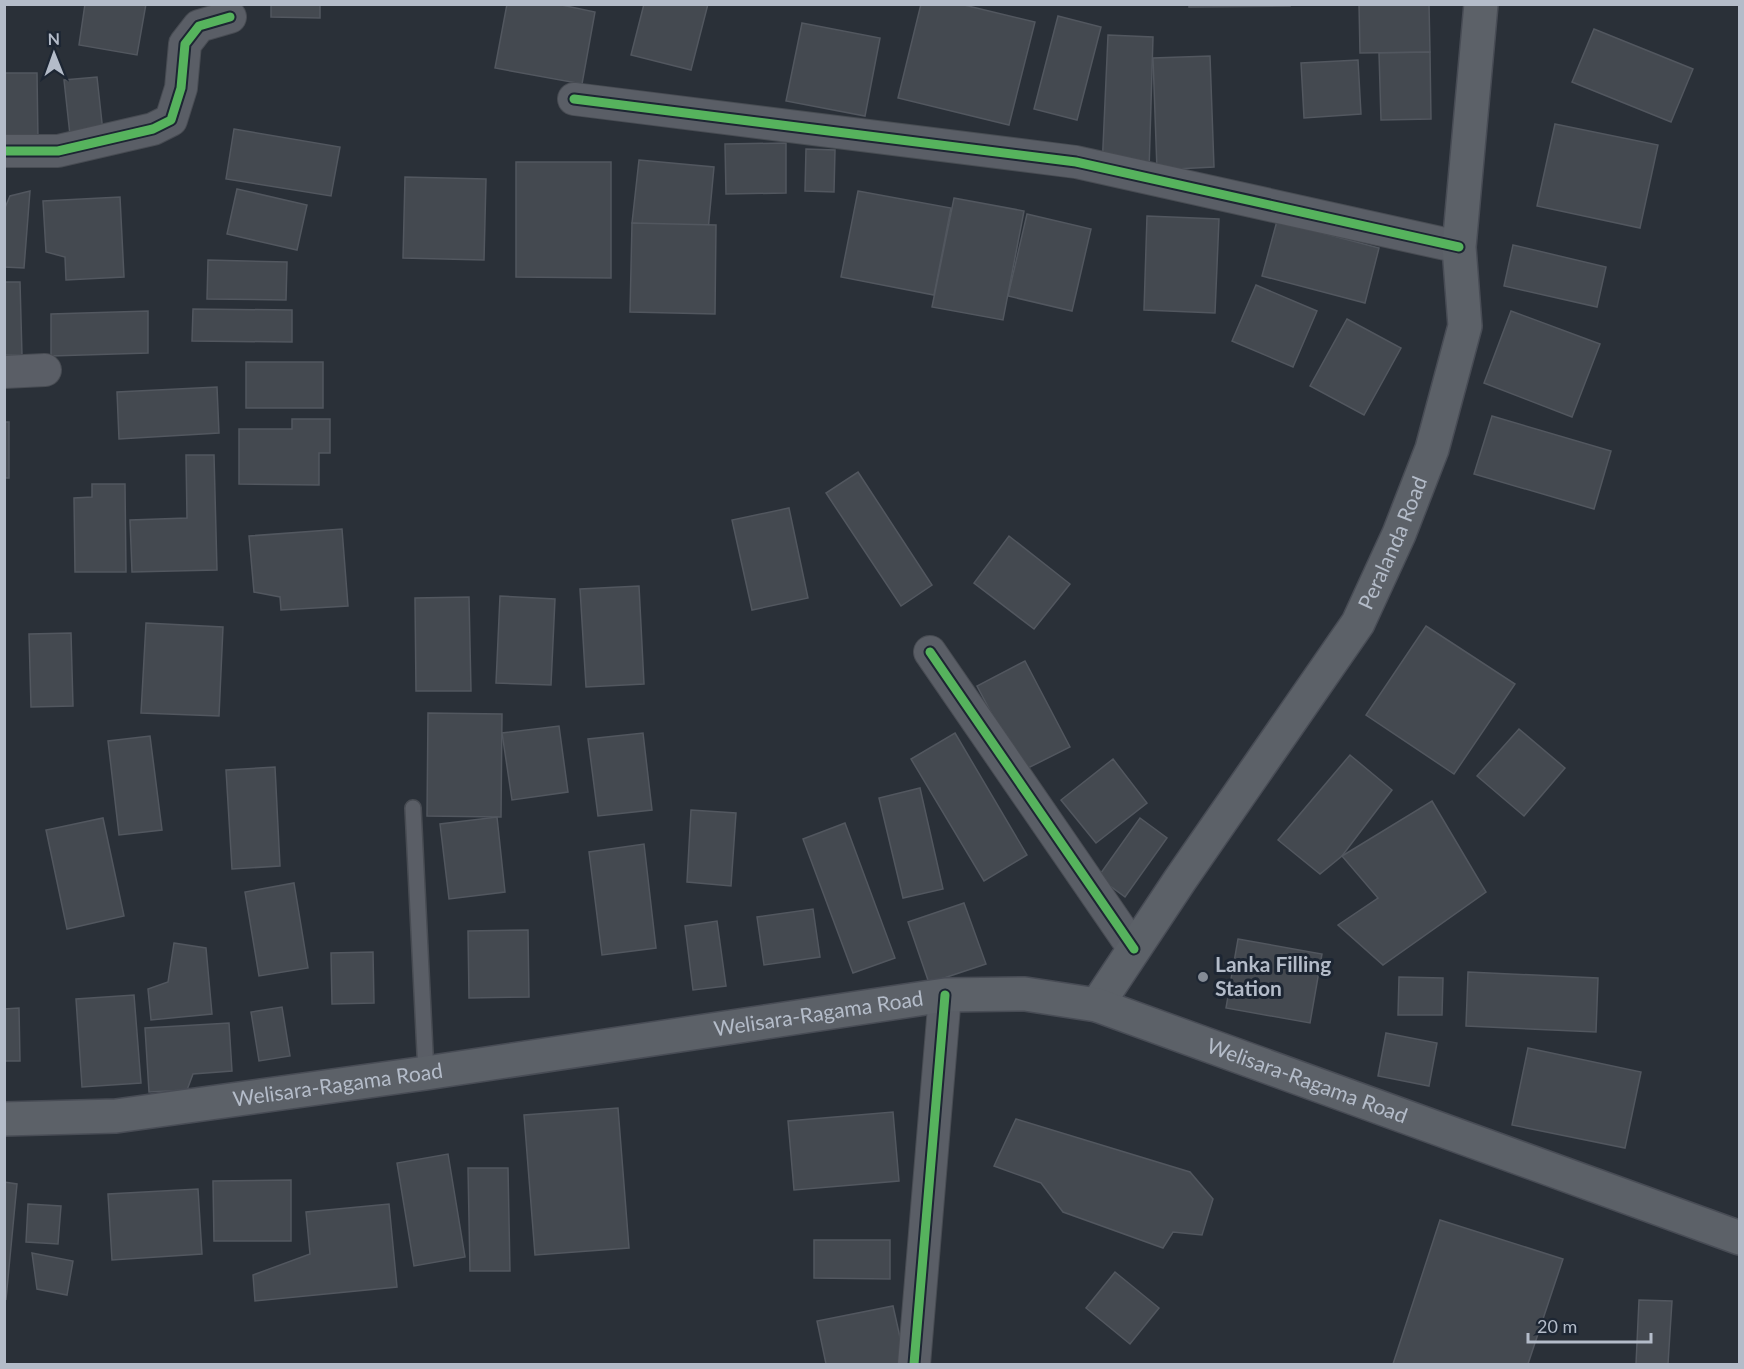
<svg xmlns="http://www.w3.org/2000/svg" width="1744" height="1369" font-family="Lato,sans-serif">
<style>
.building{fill:#444950;stroke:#52575f;stroke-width:1.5}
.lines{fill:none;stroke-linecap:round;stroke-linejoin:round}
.lane-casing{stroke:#484c53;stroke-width:18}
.street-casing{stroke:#484c53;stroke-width:34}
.primary-casing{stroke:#484c55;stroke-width:36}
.lane{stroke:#5a5e66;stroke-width:15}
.street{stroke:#5a5e66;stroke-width:32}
.primary{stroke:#5c6168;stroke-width:33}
.cycleway-casing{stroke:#1d2633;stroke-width:13}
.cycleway{stroke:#56b35d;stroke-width:9}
.poi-dot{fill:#848b96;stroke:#1d2633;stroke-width:2}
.labels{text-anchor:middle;stroke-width:6;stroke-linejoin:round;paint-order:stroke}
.street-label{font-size:21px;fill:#b4bcc9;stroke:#1d2633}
.poi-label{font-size:21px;font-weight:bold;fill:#b4bcc9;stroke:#1d2633;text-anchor:start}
</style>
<rect width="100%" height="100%" fill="#2a3038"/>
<g class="building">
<path d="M85,4H146L137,55L79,45Z"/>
<path d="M271,4H320V18L271,17Z"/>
<path d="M507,4H557L595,12L582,84L495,68Z"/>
<path d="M644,4H708L691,70L631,55Z"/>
<path d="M921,4H960L1035,22L1009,125L898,98Z"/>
<path d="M1189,4H1290V6L1189,7Z"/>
<path d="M1359,4H1429L1430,52L1360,53Z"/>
<path d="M1058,16L1101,27L1077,120L1034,109Z"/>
<path d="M802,23L880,38L865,116L786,101Z"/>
<path d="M1594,29L1693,69L1671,122L1572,82Z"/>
<path d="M1108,35L1153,37L1149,171L1102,169Z"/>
<path d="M1430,52L1431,119L1381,120L1379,53Z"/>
<path d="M1210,56L1214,167L1157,170L1153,58Z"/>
<path d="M1358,60L1361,114L1304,118L1301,63Z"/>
<path d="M4,73H37L38,140L4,141Z"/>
<path d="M97,77L103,132L70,135L64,80Z"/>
<path d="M1555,124L1658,145L1640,228L1537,206Z"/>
<path d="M234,129L340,147L331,196L226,179Z"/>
<path d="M786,143V193L726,194L725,144Z"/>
<path d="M806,149L835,150L834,192L805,191Z"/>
<path d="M639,160L714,167L708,231L632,223Z"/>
<path d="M516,162H611V278L516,277Z"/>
<path d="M405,177L486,179L484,260L403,258Z"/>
<path d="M237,189L307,205L297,250L227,234Z"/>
<path d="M30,191L24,268L4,267V210L10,196Z"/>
<path d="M858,191L951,208L934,295L841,277Z"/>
<path d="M120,197L124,277L66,280L65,257L46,252L43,201Z"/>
<path d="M954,198L1024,211L1003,320L932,307Z"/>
<path d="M1027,214L1091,229L1072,311L1008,296Z"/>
<path d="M1147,216L1219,219L1215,313L1144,310Z"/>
<path d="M1277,221L1379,248L1365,303L1262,276Z"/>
<path d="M632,223L716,225L715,314L630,312Z"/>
<path d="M1513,245L1606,267L1597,307L1504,286Z"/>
<path d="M208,260L287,262L286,300L207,299Z"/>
<path d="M4,282H20L22,355H4Z"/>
<path d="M1256,285L1317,311L1293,367L1232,341Z"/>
<path d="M193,309L292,310V342L192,341Z"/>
<path d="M148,311V353L51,356V314Z"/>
<path d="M1511,311L1600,344L1572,417L1484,383Z"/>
<path d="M1347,319L1401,348L1364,415L1310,386Z"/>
<rect x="246" y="362" width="77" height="46"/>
<path d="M217,387L219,433L119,439L117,392Z"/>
<path d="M1492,416L1611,451L1594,509L1474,474Z"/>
<path d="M292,419H330V453H319V485L239,484V429H292Z"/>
<rect x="4" y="422" width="5" height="56"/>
<path d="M186,455H214L217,570L132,572L130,520L187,518Z"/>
<path d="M858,472L932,585L901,606L826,493Z"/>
<path d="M92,484H125L126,572H75L74,498L92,497Z"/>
<path d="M789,508L808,598L752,610L732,520Z"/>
<path d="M342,529L348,606L281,610L280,597L254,592L249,536Z"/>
<path d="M1009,536L1070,584L1034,629L974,583Z"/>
<path d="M639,586L644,684L586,687L580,589Z"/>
<path d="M500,596L555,599L551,685L496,683Z"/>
<path d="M469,597L471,691H416L415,598Z"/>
<path d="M146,623L223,627L219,716L141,713Z"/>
<path d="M1426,626L1515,684L1454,774L1366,715Z"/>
<path d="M71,633L73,706L31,707L29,634Z"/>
<path d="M1025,661L1070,747L1022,771L977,686Z"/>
<path d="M428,713L502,714L501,817L427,816Z"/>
<path d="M559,726L568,792L512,800L502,733Z"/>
<path d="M1519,729L1565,768L1524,816L1477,776Z"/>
<path d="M643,733L652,810L598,816L588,739Z"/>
<path d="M955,733L1027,855L984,881L911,759Z"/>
<path d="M150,736L162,830L119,835L108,741Z"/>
<path d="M1350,755L1392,790L1342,856L1320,874L1278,840Z"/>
<path d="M1113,759L1147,803L1096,843L1061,800Z"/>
<path d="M275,767L280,866L232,869L226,770Z"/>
<path d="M920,788L943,889L903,898L879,798Z"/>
<path d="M1432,801L1486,892L1383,965L1338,925L1378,898L1342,856Z"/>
<path d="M691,810L736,813L731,886L687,882Z"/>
<path d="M497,817L505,892L449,899L440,824Z"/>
<path d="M103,818L124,916L67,929L46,830Z"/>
<path d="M1140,818L1167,838L1125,897L1098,877Z"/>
<path d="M845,823L895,958L853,973L803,839Z"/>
<path d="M644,844L656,948L602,955L589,852Z"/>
<path d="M294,883L308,968L259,976L245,892Z"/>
<path d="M964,903L986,964L929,983L908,922Z"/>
<path d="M813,909L820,957L764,965L757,917Z"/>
<path d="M717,921L726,986L693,990L685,926Z"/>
<path d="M528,930L529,997L469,998L468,931Z"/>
<path d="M1238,939L1322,954L1310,1023L1226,1008Z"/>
<path d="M174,943L206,948L212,1014L151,1020L148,989L168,982Z"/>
<path d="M373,952L374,1003L332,1004L331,953Z"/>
<path d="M1468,972L1598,978L1596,1032L1466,1026Z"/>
<path d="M1399,977L1443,978L1442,1015H1398Z"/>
<path d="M134,995L141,1083L82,1087L76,999Z"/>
<path d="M282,1007L290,1056L259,1061L251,1012Z"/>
<path d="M19,1008L20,1061H4V1009Z"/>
<path d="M229,1023L232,1071L193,1074L187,1090L149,1092L145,1028Z"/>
<path d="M1386,1033L1437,1043L1429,1086L1378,1076Z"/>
<path d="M1528,1048L1641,1072L1625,1148L1512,1125Z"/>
<path d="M618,1108L629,1248L535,1255L524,1115Z"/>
<path d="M893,1112L899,1181L794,1190L788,1121Z"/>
<path d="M1016,1119L1190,1172L1213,1199L1202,1235L1173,1232L1163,1248L1063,1212L1041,1183L994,1166Z"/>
<path d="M448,1154L465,1257L414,1266L397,1163Z"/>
<path d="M468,1168H508L510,1271H470Z"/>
<path d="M291,1180V1241H214L213,1181Z"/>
<path d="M4,1182L17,1184L6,1299L4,1298Z"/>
<path d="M198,1189L202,1254L112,1260L108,1194Z"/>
<path d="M28,1204L61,1206L58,1244L26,1242Z"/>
<path d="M389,1204L397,1287L255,1301L253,1275L310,1254L306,1212Z"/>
<path d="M1440,1220L1563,1259L1528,1364H1393Z"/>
<path d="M814,1240H890V1279L814,1278Z"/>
<path d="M32,1253L73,1261L67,1295L37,1289Z"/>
<path d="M1115,1272L1159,1308L1130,1344L1086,1308Z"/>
<path d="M1639,1300L1672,1301L1668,1364H1636Z"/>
<path d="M893,1306L906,1364H826L817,1321Z"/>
</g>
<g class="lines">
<defs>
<path id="lane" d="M413,808L426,1073"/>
<g id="street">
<path d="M574,99L1076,162L1459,247"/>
<path d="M4,151H58L153,129L171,120L181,88L185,44L199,26L230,17"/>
<path d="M4,372L45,370"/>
<path d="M930,652L1134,949"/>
<path d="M914,1364L945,995"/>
</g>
<g id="primary">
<path id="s1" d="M1097,1005L1180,880L1358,623L1399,534L1432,449L1465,326L1459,247L1481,4"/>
<path id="s2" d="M4,1119L116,1116L426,1073L945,995L1025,994L1097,1005L1740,1238"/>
</g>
</defs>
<use href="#lane" class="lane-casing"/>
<use href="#street" class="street-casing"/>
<use href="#primary" class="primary-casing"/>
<use href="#lane" class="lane"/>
<use href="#street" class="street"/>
<use href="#primary" class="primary"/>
<defs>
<g id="cycleway">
<path d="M574,99L1076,162L1459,247"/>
<path d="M4,151H58L153,129L171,120L181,88L185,44L199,26L230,17"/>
<path d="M930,652L1134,949"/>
<path d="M914,1364L945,995"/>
</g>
</defs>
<use href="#cycleway" class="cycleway-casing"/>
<use href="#cycleway" class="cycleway"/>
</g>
<circle class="poi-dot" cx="1203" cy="977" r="6"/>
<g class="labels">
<g class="street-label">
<text dy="7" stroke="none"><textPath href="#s1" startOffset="550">Peralanda Road</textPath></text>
<text dy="7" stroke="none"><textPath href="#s2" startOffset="822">Welisara-Ragama Road</textPath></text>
<text dy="7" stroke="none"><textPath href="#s2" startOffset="1326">Welisara-Ragama Road</textPath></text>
<text dy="7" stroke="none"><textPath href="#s2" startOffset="336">Welisara-Ragama Road</textPath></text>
</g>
<g class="poi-label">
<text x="1215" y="972">Lanka Filling<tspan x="1215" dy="24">Station</tspan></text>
</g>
</g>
<rect width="1744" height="1369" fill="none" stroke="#b4bcc9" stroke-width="12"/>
<g transform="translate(54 54) rotate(359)" stroke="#1d2633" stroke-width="4.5" paint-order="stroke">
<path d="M0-4.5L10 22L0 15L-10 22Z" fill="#b4bcc9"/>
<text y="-9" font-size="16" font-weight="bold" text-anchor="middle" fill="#b4bcc9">N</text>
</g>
<path d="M1528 1333v9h123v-9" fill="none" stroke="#b4bcc9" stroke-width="3"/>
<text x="1537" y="1333" font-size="18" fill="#b4bcc9" stroke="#1d2633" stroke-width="4.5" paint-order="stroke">20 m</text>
</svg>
